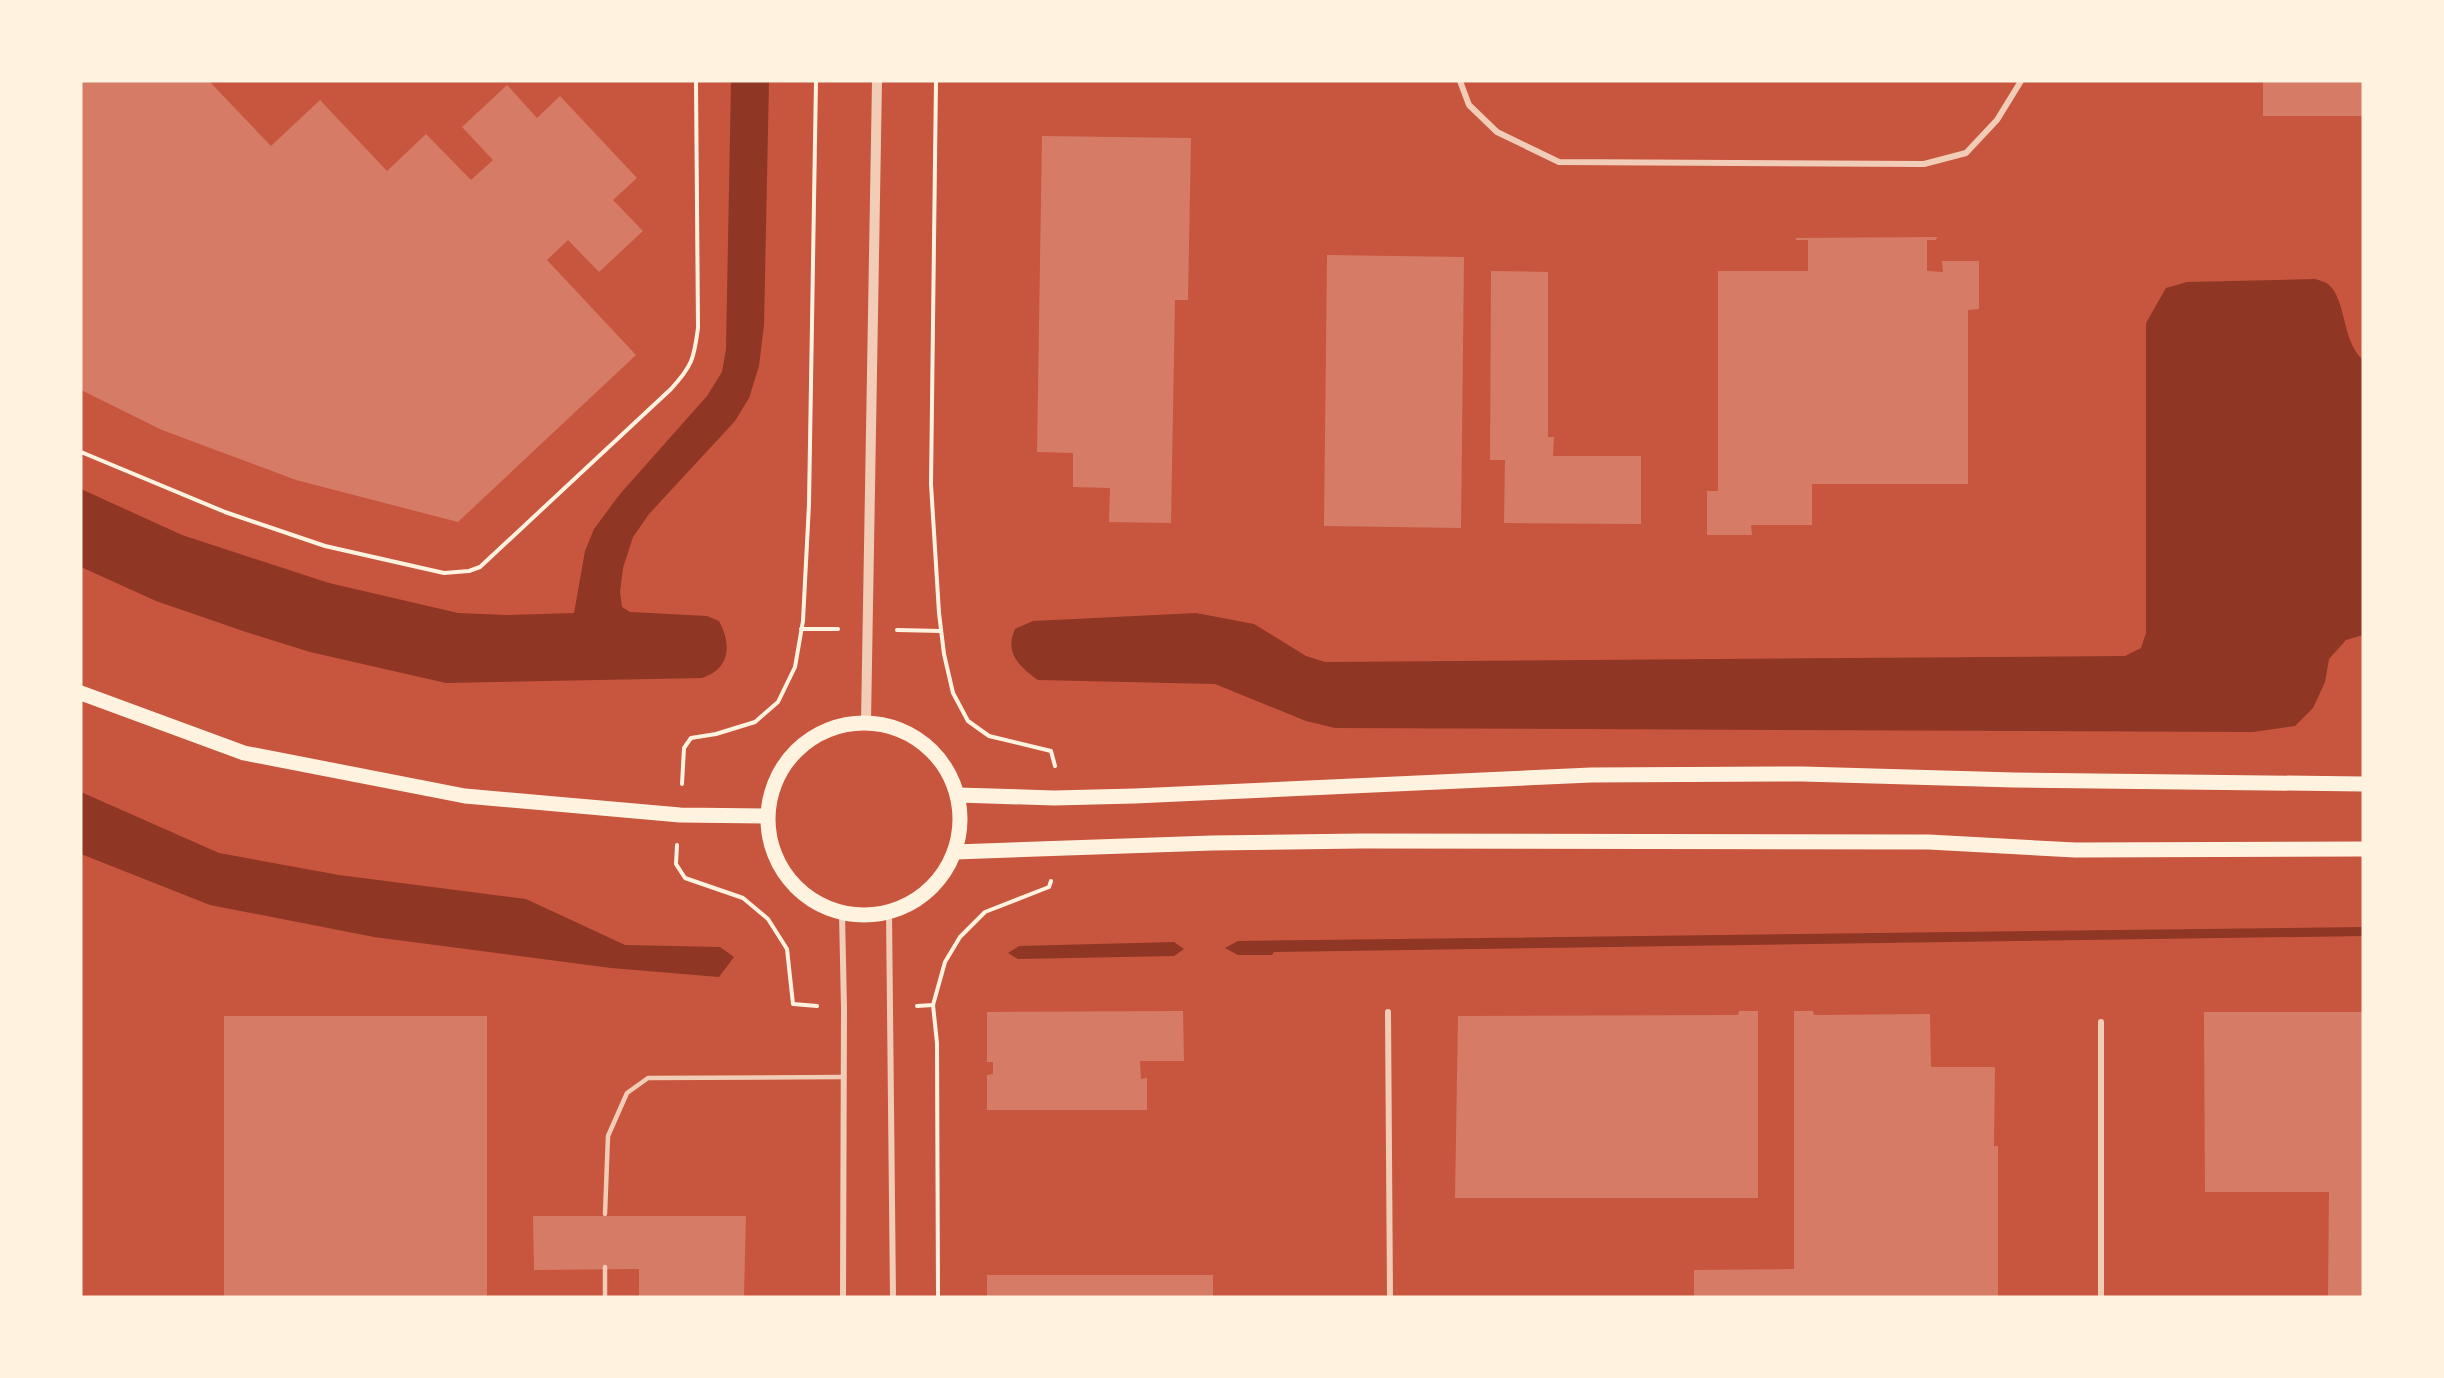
<svg xmlns="http://www.w3.org/2000/svg" width="2444" height="1378" font-family="Quicksand,sans-serif">
<style>
.water{fill:#8f3625}
.building{fill:#d67c66}
.lines{fill:none;stroke-linecap:round;stroke-linejoin:round}
.path{stroke:#fff3e0;stroke-width:4}
.service{stroke:#f1ccb7;stroke-width:4.5}
.minor{stroke:#f1ccb7;stroke-width:6}
.tertiary{stroke:#f1ccb7;stroke-width:10}
.primary{stroke:#fff3e0;stroke-width:15}
</style>
<rect width="100%" height="100%" fill="#c8553d"/>
<g class="water">
<path d="M731,81H769L764,325L759,366L749,398L735,421L649,514L633,537L623,568L620,592L622,607L630,612L707,616L719,621C732,645 730,669 702,678L446,683L310,652L246,632L156,601L81,567V489L182,535L329,583L458,613L507,615L574,613L585,551L594,529L620,494L707,396L722,372L726,349Z"/>
<path d="M2315,279C2319,280 2325,282 2328,284C2347,300 2341,340 2363,360V635L2346,640L2329,659L2325,682L2313,708L2295,726L2253,732L1335,728L1306,721L1215,684L1038,680C1020,667 1004,653 1015,629L1033,621L1196,613L1254,624L1306,656L1325,662L2125,656L2141,648L2146,633V323L2166,288L2187,282Z"/>
<path d="M81,792L219,853L339,875L526,899L625,945L720,947L734,957L719,977L611,968L374,937L210,905L81,854Z"/>
<path d="M2363,927V936L1274,952L1272,955H1238L1225,948L1238,941Z"/>
<path d="M1174,942L1184,949L1174,956L1018,959L1008,953L1019,946Z"/>
</g>
<g class="building">
<path d="M81,81H209L271,146L320,100L387,171L426,134L471,180L493,160L462,127L507,85L537,118L560,96L637,178L613,200L643,231L599,272L568,240L547,260L636,355L458,522L296,480L162,430L81,390Z"/>
<rect x="2263" y="81" width="100" height="35"/>
<path d="M1042,136L1191,138L1188,300H1175L1171,523L1109,522L1110,488L1073,487V453L1037,452Z"/>
<path d="M1937,237L1936,240H1927V271L1943,272L1942,261H1979V309L1968,310V484H1812V525H1751L1752,535H1707V491H1718V271H1808V240H1796V238Z"/>
<path d="M1327,255L1464,257L1461,528L1324,526Z"/>
<path d="M1491,271L1548,272V437H1554L1553,456H1641V524L1504,523L1505,460H1490Z"/>
<path d="M1183,1011L1184,1061H1140L1141,1079L1147,1078V1110H987V1075L993,1074V1062H987V1012Z"/>
<path d="M1739,1011H1758V1198H1455L1458,1016L1738,1015Z"/>
<path d="M1794,1011H1813L1814,1015L1930,1014L1931,1067H1995L1994,1146H1998V1297H1694V1270L1794,1269Z"/>
<path d="M2204,1012H2363V1297H2328L2329,1192H2205Z"/>
<rect x="224" y="1016" width="263" height="281"/>
<path d="M533,1216H746L744,1297H639V1269L534,1270Z"/>
<rect x="987" y="1275" width="226" height="22"/>
</g>
<g class="lines">
<g class="path">
<path d="M936,81L931,484L939,613L944,654L953,693L968,721L989,736L1051,751L1055,766"/>
<path d="M81,452L225,512L325,546L444,573L469,571L480,567L671,389C692,366 694,359 698,328L696,81"/>
<path d="M801,629H838"/>
<path d="M897,630L941,631"/>
<path d="M682,784L684,748L691,738L716,734L755,722L778,702L795,667L803,621L809,504L816,81"/>
<path d="M677,845L676,864L685,878L743,898L768,919L787,949L793,1004L817,1006"/>
<path d="M933,1005L937,1043L938,1297"/>
<path d="M917,1006L933,1005L945,962L960,937L985,912L1049,887L1051,881"/>
</g>
<g class="service">
<path d="M605,1214L608,1136L627,1093L648,1078L844,1077"/>
<path d="M605,1297V1267"/>
</g>
<g class="minor">
<path d="M1460,81L1469,105L1497,132L1559,162L1924,164L1966,153L1997,120L2021,81"/>
<path d="M889,913L893,1297"/>
<path d="M842,914L844,1008L843,1297"/>
<path d="M1388,1012L1390,1297"/>
<path d="M2101,1022V1297"/>
</g>
<path class="tertiary" d="M866,722L877,81"/>
<g class="primary">
<path d="M81,693L244,753L465,796L680,815L767,816"/>
<circle cx="864" cy="819" r="96"/>
<path d="M958,795L1054,798L1135,796L1591,775L1803,774L2014,780L2363,784"/>
<path d="M955,852L1212,843L1361,841L1929,842L2075,850L2363,849"/>
</g>
</g>
<rect width="2444" height="1378" fill="none" stroke="#fff3e0" stroke-width="165"/>
</svg>
